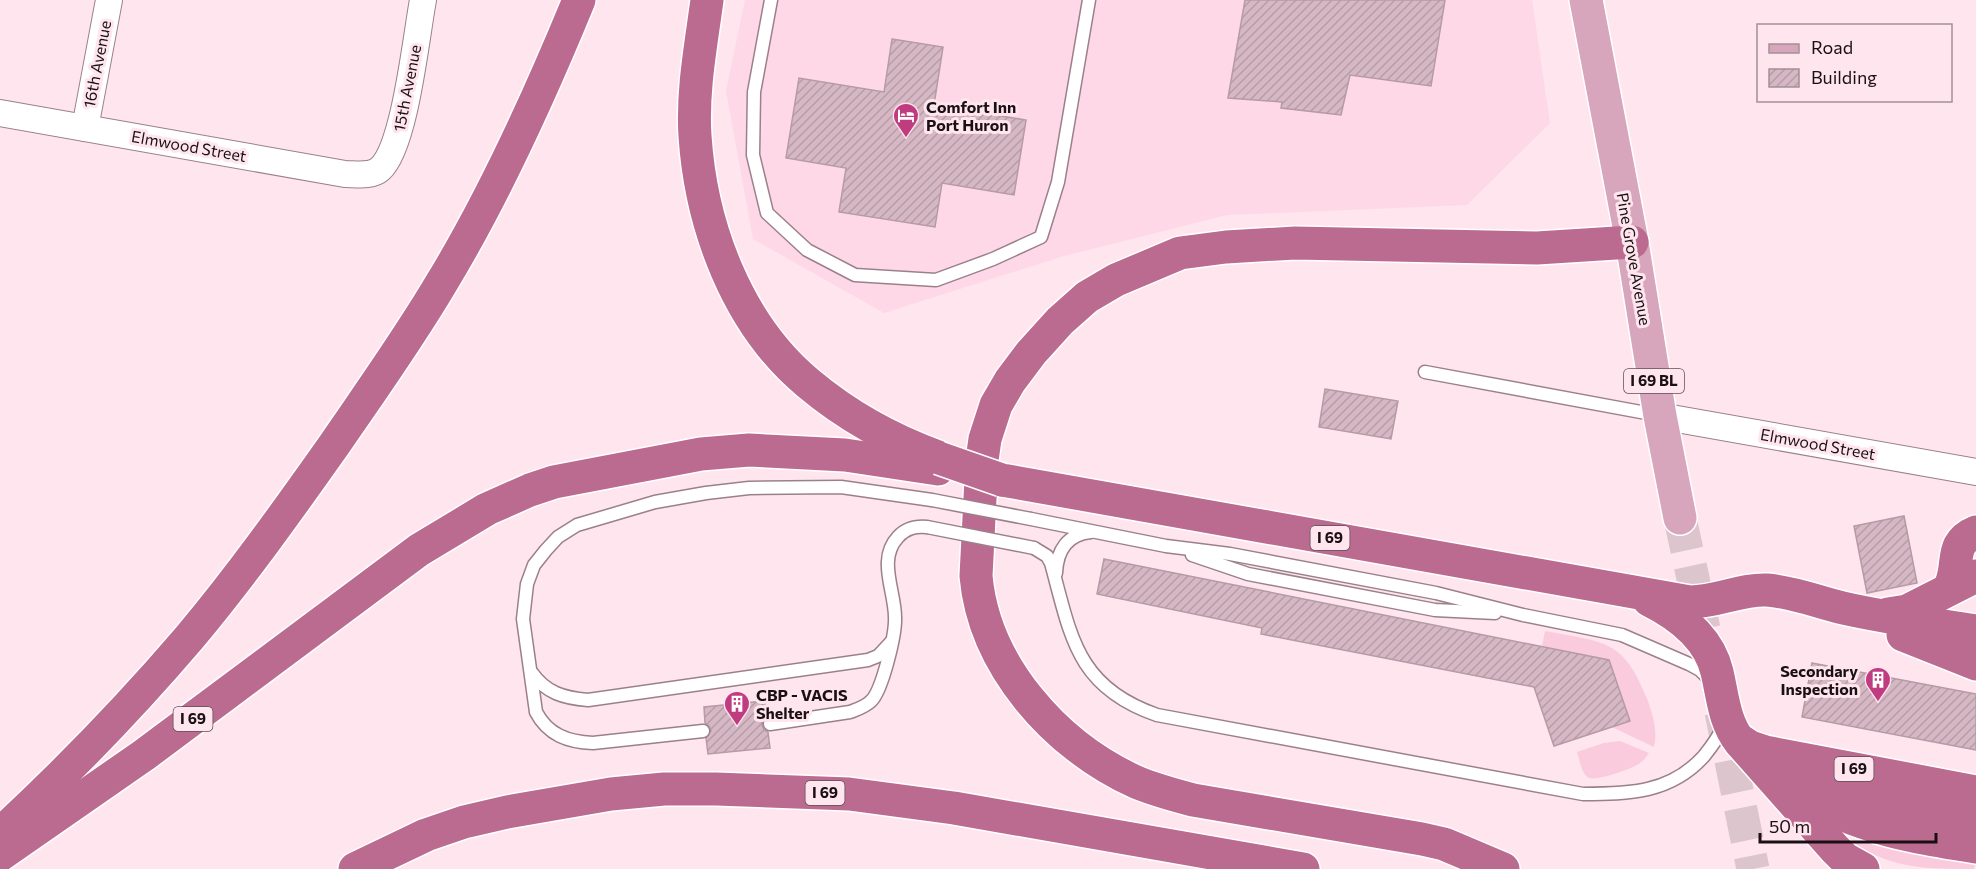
<svg xmlns="http://www.w3.org/2000/svg" width="1976" height="869" font-family="Commissioner,sans-serif">
<style>
.built{fill:#fed8e7}
.grass{fill:#facadd}
.building{fill:url(#building-hatch);stroke:#b69aa5;stroke-width:1.5}
.lines{fill:none;stroke-linecap:round;stroke-linejoin:round}
.primary-tunnel{stroke:#dcc5cd;stroke-width:33;stroke-dasharray:33 16;stroke-linecap:butt}
.service-casing{stroke:#9b808b;stroke-width:15}
.minor-casing{stroke:#9b808b;stroke-width:28}
.primary-casing{stroke:#fff;stroke-width:36}
.motorway-casing{stroke:#fff;stroke-width:36}
.service{stroke:#fff;stroke-width:12}
.minor{stroke:#fff;stroke-width:26}
.primary{stroke:#d7a6bc;stroke-width:33}
.motorway{stroke:#bc6b90;stroke-width:33}
.service-bridge-casing{stroke:#9b808b;stroke-width:15;stroke-linecap:butt}
.motorway-bridge-casing{stroke:#fff;stroke-width:36;stroke-linecap:butt}
.service-bridge{stroke:#fff;stroke-width:12}
.motorway-bridge{stroke:#bc6b90;stroke-width:33}
.labels{text-anchor:middle;stroke-width:6;stroke-linejoin:round;paint-order:stroke}
.shield{fill:#fee5ee;stroke:#5e5055;stroke-width:1.5}
.shield-label{font-size:15px;font-weight:bold;fill:#1a1014}
.street-label{font-size:16px;fill:#1a1014;stroke:#fee5ee}
.poi-label{font-size:16px;font-weight:bold;fill:#1a1014;stroke:#fee5ee;text-anchor:start}
</style>
<defs>
<pattern id="building-hatch" width="6" height="6" patternUnits="userSpaceOnUse" patternTransform="scale(1.5)"><rect width="6" height="6" fill="#d5b8c3"/><path d="M-1 1l2-2M0 6l6-6M5 7l2-2" fill="none" stroke="#b69da7"/></pattern>
</defs>
<rect width="100%" height="100%" fill="#fee5ee"/>
<path class="built" d="M745,0H1532L1550,123L1467,205L1227,215L1064,256L884,313L753,239L726,91Z"/>
<g class="grass">
<path d="M1545,631C1606,643 1623,638 1648,701C1653,717 1658,731 1654,747L1612,727L1630,721L1607,660L1542,646Z"/>
<path d="M1620,741L1649,753C1646,757 1644,760 1640,763C1632,769 1597,781 1589,778C1581,774 1580,760 1577,752L1604,743Z"/>
<path d="M1865,840L1976,860L1974,869C1927,869 1892,869 1854,843Z"/>
</g>
<g class="building">
<path d="M1245,0H1445L1431,86L1350,75L1341,115L1281,108L1282,102L1228,98Z"/>
<path d="M892,39L943,47L934,105L1026,120L1014,195L942,183L935,227L839,212L846,168L786,158L799,78L884,92Z"/>
<path d="M1325,389L1398,401L1391,439L1319,427Z"/>
<path d="M1904,516L1917,583L1867,593L1854,526Z"/>
<path d="M1104,559L1609,660L1630,721L1554,746L1534,687L1261,634L1262,628L1097,594Z"/>
<path d="M1812,663L1976,694V750L1802,717Z"/>
<path d="M765,701L767,717L763,720L762,725L764,730L768,732L770,748L708,754L706,738L711,731L709,726L705,723L704,707Z"/>
</g>
<g class="lines">
<g class="primary-tunnel">
<path d="M1680,518L1704,629"/>
<path d="M1721,712L1753,869"/>
</g>
<defs>
<g id="service">
<path d="M771,0L754,92L753,155L767,213L807,250L855,275L936,280L993,259L1041,237L1058,182L1089,0"/>
<path d="M1425,372L1657,415"/>
<path d="M1031,519L1166,546L1230,554L1436,593L1523,615L1622,635L1689,664L1700,670L1711,681"/>
<path d="M1034,548L1047,556L1051,563C1071,636 1076,687 1157,715L1583,794C1629,794 1671,793 1704,756C1712,746 1719,737 1724,725"/>
<path d="M1192,555L1248,574L1435,610L1495,613"/>
<path d="M1056,573C1057,550 1068,534 1091,532"/>
<path d="M532,673C546,693 564,698 588,700L868,660L878,656L892,641"/>
<path d="M770,724L850,712C858,709 865,707 871,701C882,691 896,634 895,617C895,591 877,559 898,537C906,528 915,526 927,527"/>
<path d="M703,731L593,743C568,742 548,735 536,712L523,619L527,584L534,565L546,550L558,537L577,525L655,502L706,493L749,488L841,487L932,500"/>
</g>
<g id="minor">
<path d="M0,113L345,174C356,174 371,177 380,169C405,147 416,37 423,0"/>
<path d="M85,128L109,0"/>
<path d="M1660,416L1976,472"/>
</g>
<path id="primary" d="M1586,0L1632,242L1660,416L1680,518"/>
<g id="motorway">
<path d="M707,0C701,45 692,91 695,136C701,226 737,324 808,383C846,415 891,440 938,457"/>
<path d="M1002,480L1690,602C1718,602 1740,589 1767,590C1794,592 1817,602 1843,608C1887,618 1932,624 1976,631"/>
<path d="M1951,584C1960,563 1949,543 1976,532"/>
<path d="M1649,600C1679,615 1709,638 1717,672C1723,698 1724,721 1740,742L1835,849L1845,859L1863,869"/>
<path d="M1888,614L1907,611L1976,576"/>
<path d="M1903,635L1976,664"/>
<path d="M1741,741L1750,747L1765,752L1976,792"/>
<path d="M1792,784C1814,799 1837,814 1862,822C1898,835 1938,841 1976,847"/>
<path d="M1813,786L1976,820"/>
<path d="M0,834C67,772 130,707 189,638C241,576 288,510 334,445C371,391 409,338 442,282C496,193 540,95 579,0"/>
<path d="M0,855L144,755L419,550L487,509L530,490L554,482L701,454L749,450L845,455L938,469"/>
<path d="M355,869L426,835L464,822L507,812L611,794L664,789H716L849,794L954,808L1303,869"/>
<path d="M1503,869L1444,844L1422,839L1193,800C1174,795 1155,790 1136,782C1056,746 984,666 976,576L982,460L985,439L996,405L1010,381L1031,353L1060,321L1087,297L1116,280L1180,253L1226,247L1295,243L1537,248L1632,242"/>
</g>
</defs>
<use href="#service" class="service-casing"/>
<use href="#minor" class="minor-casing"/>
<use href="#primary" class="primary-casing"/>
<use href="#motorway" class="motorway-casing"/>
<use href="#service" class="service"/>
<use href="#minor" class="minor"/>
<use href="#primary" class="primary"/>
<use href="#motorway" class="motorway"/>
<defs>
<g id="service-bridge">
<path d="M932,500L1031,519"/>
<path d="M927,527L1034,548"/>
</g>
<path id="motorway-bridge" d="M939,458L1002,480"/>
</defs>
<use href="#service-bridge" class="service-bridge-casing"/>
<use href="#motorway-bridge" class="motorway-bridge-casing"/>
<use href="#service-bridge" class="service-bridge"/>
<use href="#motorway-bridge" class="motorway-bridge"/>
</g>
<defs>
<symbol id="hotel-pin" viewBox="-11 -11 22 30"><path d="M0 17L-7.5 6A9.5 9.5 0 1 1 7.5 6Z" fill="#c03c81" stroke="#fee5ee"/><path d="M-6-4.5h1.5V1H6V5H4.5V3h-9V5H-6ZM-4 0a1.8 1.8 0 1 1 3.6 0ZM.5 0V-2.5h3Q6-2.5 6 0Z" fill="#fff"/></symbol>
<symbol id="building-pin" viewBox="-11 -11 22 30"><path d="M0 17L-7.5 6A9.5 9.5 0 1 1 7.5 6Z" fill="#c03c81" stroke="#fee5ee"/><path d="M-4-6H4V6H1V3H-1V6H-4ZM-2.5-4.3h1.7v1.8h-1.7ZM.8-4.3h1.7v1.8H.8ZM-2.5-1h1.7V.8h-1.7ZM.8-1h1.7V.8H.8Z" fill="#fff"/></symbol>
</defs>
<g fill-rule="evenodd">
<use href="#hotel-pin" x="891" y="101" width="30" height="40"/>
<use href="#building-pin" x="1863" y="665" width="30" height="40"/>
<use href="#building-pin" x="722" y="689" width="30" height="40"/>
</g>
<g class="labels">
<g class="shield">
<rect x="1624" y="369" width="60" height="24" rx="4.5"/>
<rect x="1310.5" y="526" width="39" height="24" rx="4.5"/>
<rect x="173.5" y="707" width="39" height="24" rx="4.5"/>
<rect x="1834.5" y="757" width="39" height="24" rx="4.5"/>
<rect x="805.5" y="781" width="39" height="24" rx="4.5"/>
</g>
<g class="shield-label">
<text x="1654" y="386">I 69 BL</text>
<text x="1330" y="543">I 69</text>
<text x="193" y="724">I 69</text>
<text x="1854" y="774">I 69</text>
<text x="825" y="798">I 69</text>
</g>
<g class="street-label">
<text transform="translate(97 64) rotate(-79)" y="6">16th Avenue</text>
<text transform="translate(407 88) rotate(-79)" y="6">15th Avenue</text>
<text transform="translate(189 146) rotate(10)" y="6">Elmwood Street</text>
<text transform="translate(1634 259) rotate(80)" y="6">Pine Grove Avenue</text>
<text transform="translate(1818 444) rotate(10)" y="6">Elmwood Street</text>
</g>
<g class="poi-label">
<text x="926" y="113">Comfort Inn<tspan x="926" dy="18">Port Huron</tspan></text>
<text x="1858" y="677" text-anchor="end">Secondary<tspan x="1858" dy="18">Inspection</tspan></text>
<text x="756" y="701">CBP - VACIS<tspan x="756" dy="18">Shelter</tspan></text>
</g>
</g>
<rect x="1757" y="24" width="195" height="78" fill="#fee5ee" stroke="#a39097" stroke-width="1.5"/>
<rect x="1769" y="44" width="30" height="9" fill="#d7a6bc" stroke="#a39097" stroke-width="1.5"/>
<text x="1811" y="54" font-size="18" fill="#1a1014">Road</text>
<rect x="1769" y="69" width="30" height="18" fill="url(#building-hatch)" stroke="#a39097" stroke-width="1.5"/>
<text x="1811" y="84" font-size="18" fill="#1a1014">Building</text>
<path d="M1760 833v9h176v-9" fill="none" stroke="#1a1014" stroke-width="3"/>
<text x="1769" y="833" font-size="18" fill="#1a1014" stroke="#fee5ee" stroke-width="4.5" paint-order="stroke">50 m</text>
</svg>
